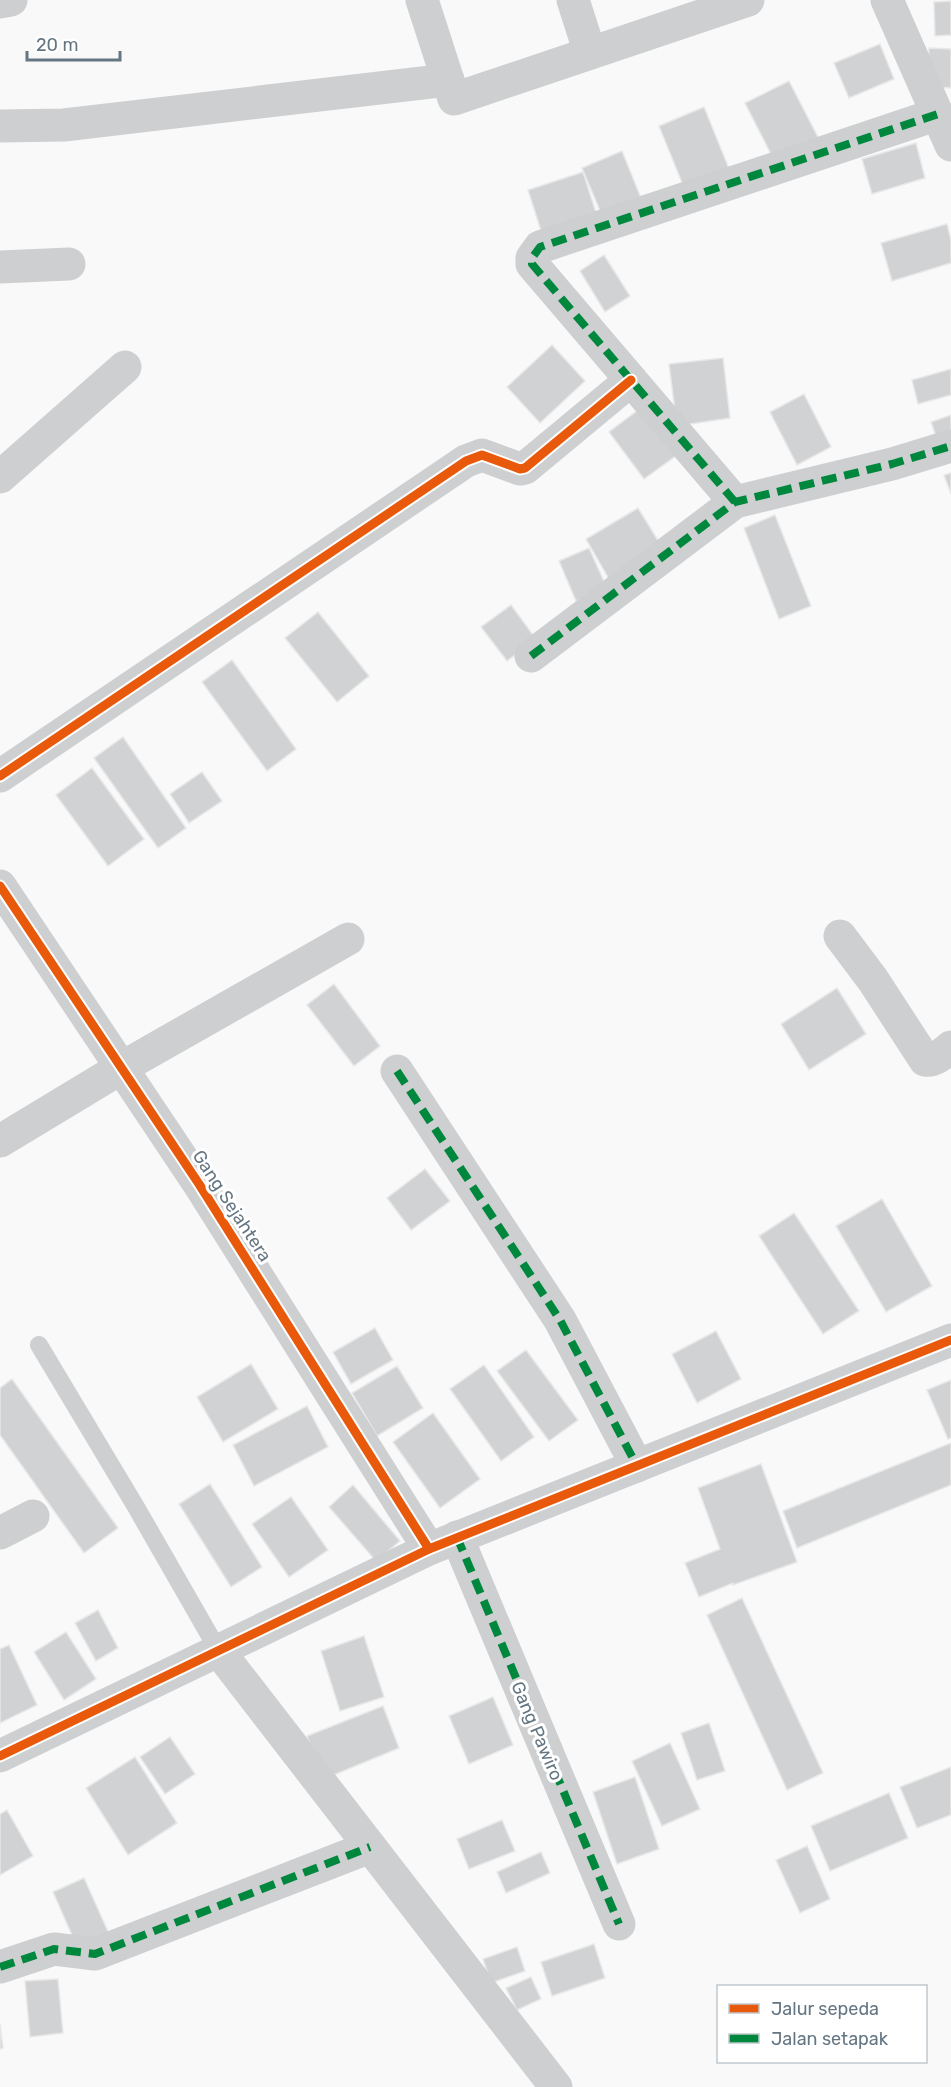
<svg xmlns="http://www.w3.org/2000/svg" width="951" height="2087" font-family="Rubik,sans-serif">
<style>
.building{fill:#d0d2d3;stroke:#e8e8e8;stroke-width:1.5}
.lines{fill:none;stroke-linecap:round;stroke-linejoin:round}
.lane{stroke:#cecfd0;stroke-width:18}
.street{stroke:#cecfd0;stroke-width:33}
.quiet{stroke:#00873e;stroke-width:8;stroke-dasharray:15 8;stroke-linecap:butt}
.cycleway-casing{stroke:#fff;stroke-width:13}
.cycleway{stroke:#e8590c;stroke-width:9}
.labels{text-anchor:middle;stroke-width:6;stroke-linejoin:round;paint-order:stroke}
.street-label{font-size:18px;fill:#657683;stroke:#fff}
</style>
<rect width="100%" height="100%" fill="#f9f9f9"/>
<g class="building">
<path d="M951,1V35L935,36L934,2Z"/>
<path d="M880,44L894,79L849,98L834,63Z"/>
<path d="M929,48L951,49V88L927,87Z"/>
<path d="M789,81L821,143L777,166L745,103Z"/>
<path d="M704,107L732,176L687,195L659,126Z"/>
<path d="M916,143L925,178L872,194L862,159Z"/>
<path d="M622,151L643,203L604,220L582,168Z"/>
<path d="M583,172L599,222L544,240L528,190Z"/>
<path d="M947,224L951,240V263L892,281L881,243Z"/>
<path d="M604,255L630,296L605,312L580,271Z"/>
<path d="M552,345L585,381L540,423L507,387Z"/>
<path d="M723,358L730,418L677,426L669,364Z"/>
<path d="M951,369V395L918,404L912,380Z"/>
<path d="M804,394L831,447L797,465L770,412Z"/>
<path d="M642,407L677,455L644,479L609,432Z"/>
<path d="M951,415V444L940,448L931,422Z"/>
<path d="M951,473V494L944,475Z"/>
<path d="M638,508L662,547L609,579L586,539Z"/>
<path d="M775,515L811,606L779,619L744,528Z"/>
<path d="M589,548L607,588L576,601L559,561Z"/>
<path d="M511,605L536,639L507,661L481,627Z"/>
<path d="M318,612L369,676L337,702L285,638Z"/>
<path d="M232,660L296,749L267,771L202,682Z"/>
<path d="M123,737L186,828L158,848L94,758Z"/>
<path d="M92,768L144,839L108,866L56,795Z"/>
<path d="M202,772L222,801L189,823L170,794Z"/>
<path d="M334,984L380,1046L354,1066L307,1005Z"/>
<path d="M837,988L866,1034L809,1070L781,1024Z"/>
<path d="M425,1169L450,1201L411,1230L387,1198Z"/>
<path d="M882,1199L932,1286L886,1312L836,1226Z"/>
<path d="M794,1213L859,1311L823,1334L759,1236Z"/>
<path d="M375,1328L393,1360L351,1384L333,1352Z"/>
<path d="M716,1331L741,1379L697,1403L672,1354Z"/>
<path d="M526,1350L578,1420L549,1441L497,1371Z"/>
<path d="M251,1364L278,1409L223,1442L197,1397Z"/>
<path d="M484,1365L534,1437L501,1461L450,1389Z"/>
<path d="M397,1366L423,1408L377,1436L352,1393Z"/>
<path d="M12,1379L118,1528L84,1553L0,1435V1388Z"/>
<path d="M951,1380V1438L948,1439L927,1390Z"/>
<path d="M307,1406L328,1447L254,1486L233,1445Z"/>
<path d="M433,1413L480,1479L440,1508L393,1442Z"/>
<path d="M951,1443V1485L797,1548L783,1511Z"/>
<path d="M761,1464L797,1562L733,1585V1583L699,1597L685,1563L720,1549L698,1488Z"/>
<path d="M210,1484L262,1567L231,1587L179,1504Z"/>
<path d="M353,1485L400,1541L376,1561L329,1507Z"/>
<path d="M291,1497L328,1550L289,1577L252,1524Z"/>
<path d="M742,1598L823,1773L787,1790L707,1615Z"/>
<path d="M98,1610L118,1648L96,1661L75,1623Z"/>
<path d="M66,1632L96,1679L64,1700L34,1652Z"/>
<path d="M364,1636L384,1697L340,1711L321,1651Z"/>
<path d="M9,1645L37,1705L0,1723V1649Z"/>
<path d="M493,1697L513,1745L469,1764L449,1716Z"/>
<path d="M383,1706L399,1748L324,1779L307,1736Z"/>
<path d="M709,1723L725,1771L697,1780L681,1733Z"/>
<path d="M170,1737L195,1774L165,1794L140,1757Z"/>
<path d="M670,1743L700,1809L662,1826L632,1761Z"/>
<path d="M135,1757L177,1823L128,1855L86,1788Z"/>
<path d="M951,1767V1815L917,1828L900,1787Z"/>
<path d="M635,1777L659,1849L617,1864L593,1792Z"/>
<path d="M889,1793L908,1838L830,1871L811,1826Z"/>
<path d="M7,1810L33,1856L0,1875V1814Z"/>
<path d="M502,1820L515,1851L469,1869L457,1839Z"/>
<path d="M807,1846L830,1899L800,1913L776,1860Z"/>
<path d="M541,1852L550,1873L506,1893L497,1872Z"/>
<path d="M84,1878L110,1936L79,1951L53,1892Z"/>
<path d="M594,1944L605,1978L552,1996L541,1962Z"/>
<path d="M517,1947L525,1971L491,1983L483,1959Z"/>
<path d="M531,1977L541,1999L517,2010L506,1988Z"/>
<path d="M58,1979L63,2033L30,2037L25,1981Z"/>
<path d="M0,2024L3,2048L0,2049Z"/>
</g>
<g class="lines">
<path class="lane" d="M39,1345L136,1507L218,1650"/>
<g class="street">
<path d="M422,0L454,99L748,0"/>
<path d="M573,0L590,53"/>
<path d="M887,0L951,145"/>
<path d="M0,2L11,0"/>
<path d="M0,126L64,125L448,80"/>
<path d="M0,267L69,264"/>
<path d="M0,477L125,367"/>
<path d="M735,502L532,264V258L540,247L938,114"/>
<path d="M531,656L735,502L892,464L951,446"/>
<path d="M0,776L466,461L482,455L520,469L525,468L631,380"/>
<path d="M0,886L199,1184L429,1549"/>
<path d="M840,936L873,980L925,1060C935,1062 943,1053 951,1047"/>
<path d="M397,1071L560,1320L637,1466"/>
<path d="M0,1141L121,1068L348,939"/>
<path d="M0,1533L33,1516"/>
<path d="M457,1537L619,1924"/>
<path d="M218,1650L556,2087"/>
<path d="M0,1756L429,1549L951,1340"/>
<path d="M0,1967L54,1949L95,1954L370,1847"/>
</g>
<g class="quiet">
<path d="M735,502L532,264V258L540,247L938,114"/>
<path d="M531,656L735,502L892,464L951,446"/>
<path d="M397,1071L560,1320L637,1466"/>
<path d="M457,1537L619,1924"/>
<path d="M0,1967L54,1949L95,1954L370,1847"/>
</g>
<defs>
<g id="cycleway">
<path d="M0,776L466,461L482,455L520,469L525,468L631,380"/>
<path d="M0,886L199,1184L429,1549"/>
<path d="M0,1756L429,1549L951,1340"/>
</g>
</defs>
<use href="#cycleway" class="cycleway-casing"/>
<use href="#cycleway" class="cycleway"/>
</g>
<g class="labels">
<g class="street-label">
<text transform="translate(232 1206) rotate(57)" y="6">Gang Sejahtera</text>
<text transform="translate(537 1731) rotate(67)" y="6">Gang Pawiro</text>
</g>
</g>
<rect x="717" y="1985" width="210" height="78" fill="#ffffff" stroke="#c1c8cd" stroke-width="1.5"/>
<rect x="729" y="2004" width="30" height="9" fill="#e8590c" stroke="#c1c8cd" stroke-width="1.5"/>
<text x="771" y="2015" font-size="18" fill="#657683">Jalur sepeda</text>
<rect x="729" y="2034" width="30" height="9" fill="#00873e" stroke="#c1c8cd" stroke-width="1.5"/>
<text x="771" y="2045" font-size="18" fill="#657683">Jalan setapak</text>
<path d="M27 51v9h93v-9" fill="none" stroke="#657683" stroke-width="3"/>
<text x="36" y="51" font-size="18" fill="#657683" stroke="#ffffff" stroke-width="4.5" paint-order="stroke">20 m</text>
</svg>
